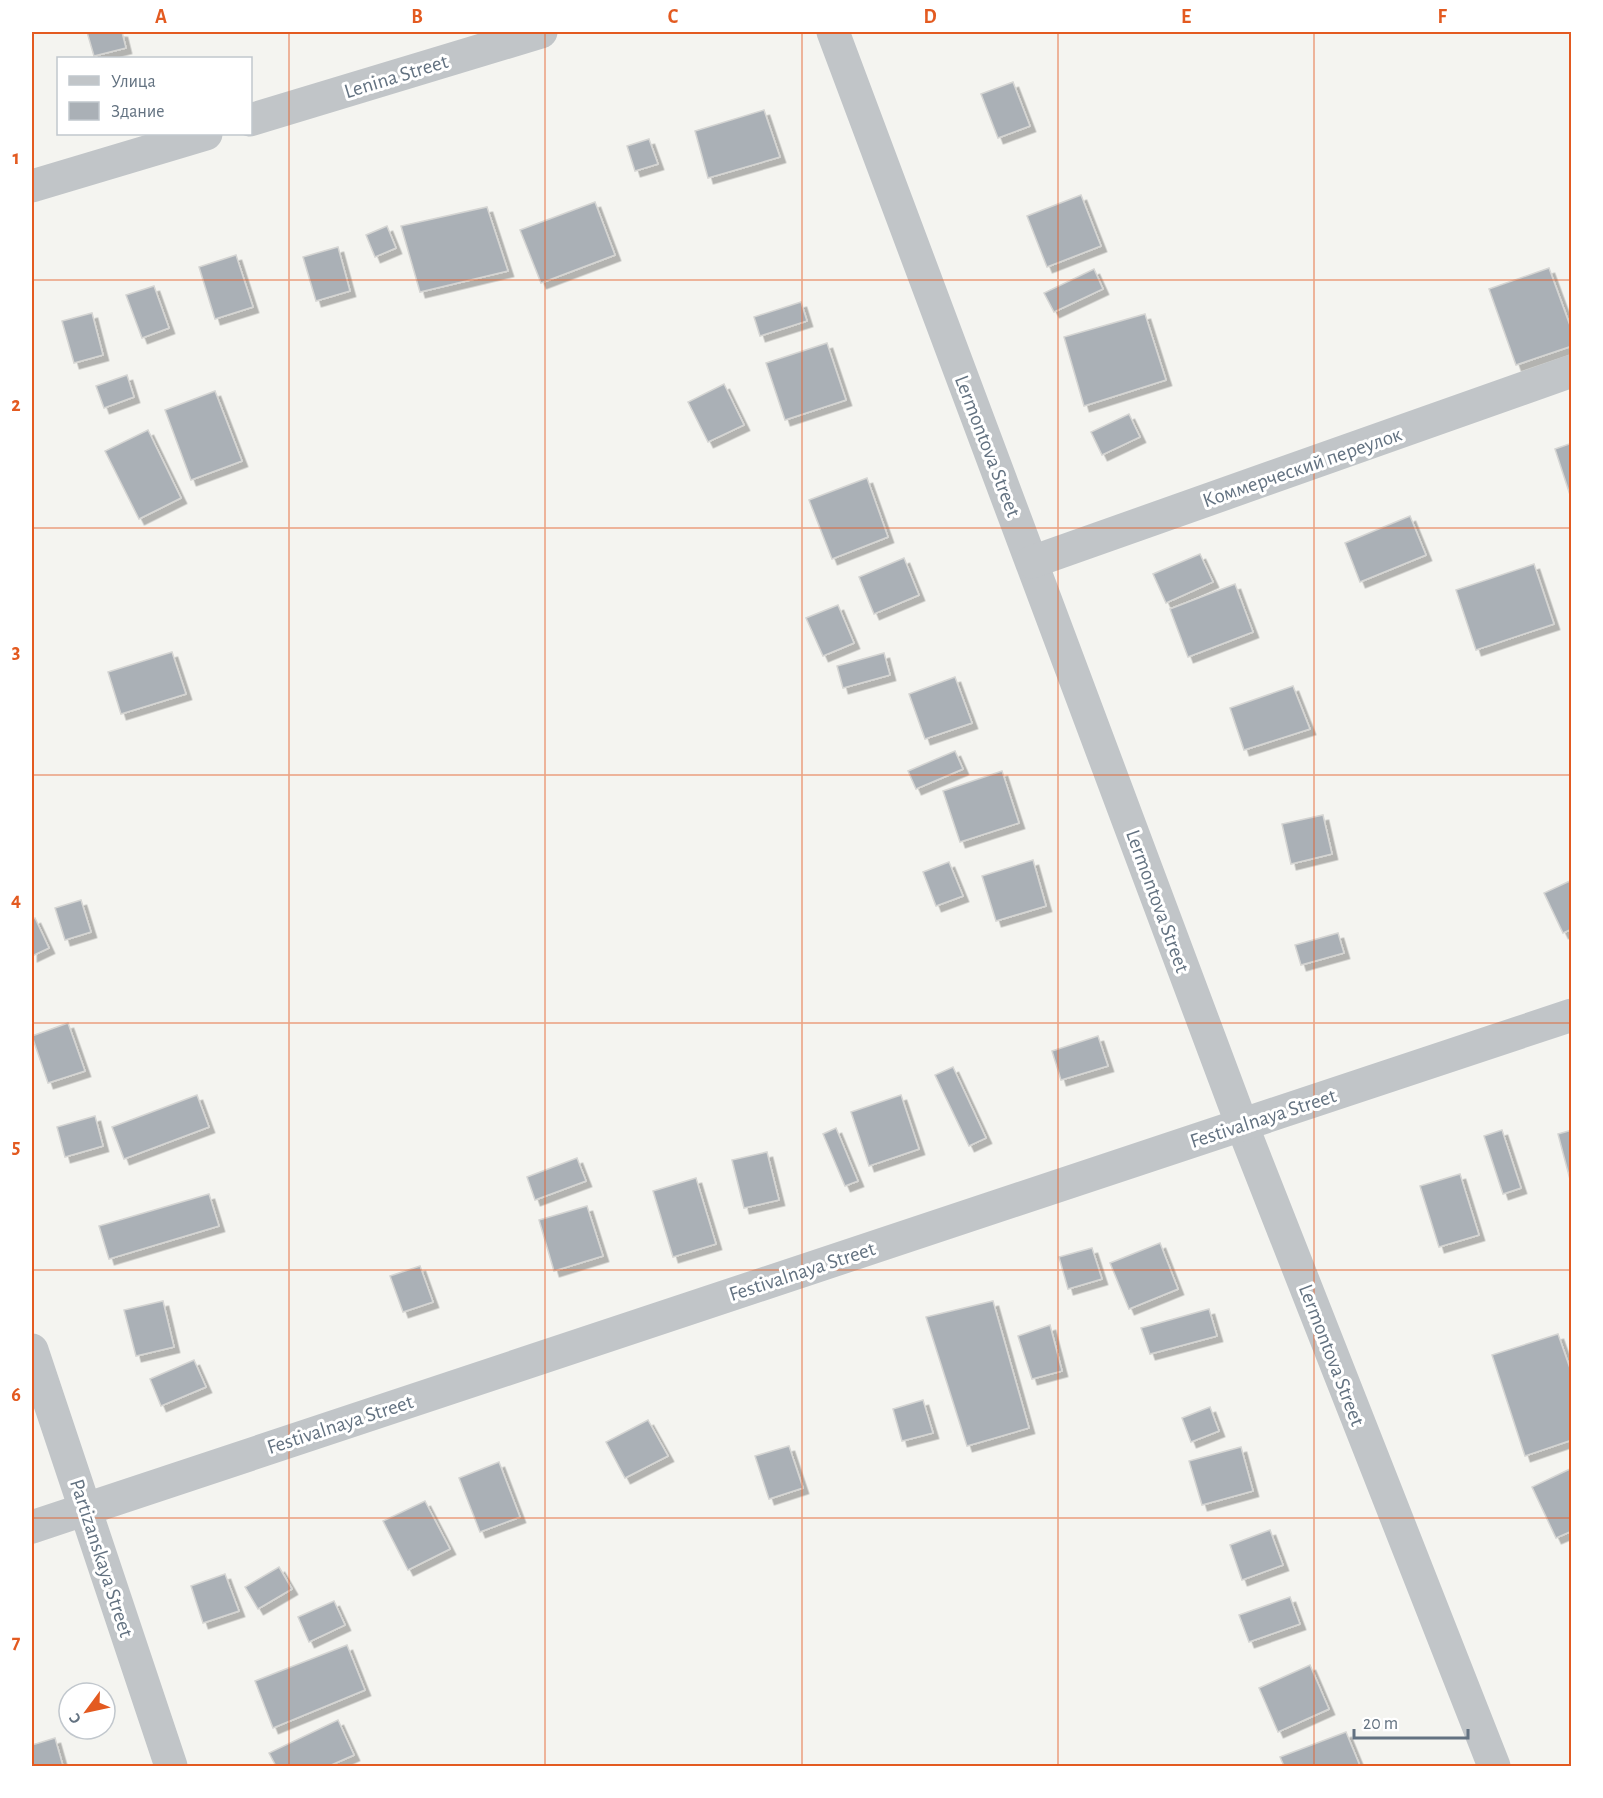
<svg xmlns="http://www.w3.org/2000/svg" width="1603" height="1798" font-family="'Alegreya Sans',sans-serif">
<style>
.building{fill:#aab0b6;stroke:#d5d5d3;stroke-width:1.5;filter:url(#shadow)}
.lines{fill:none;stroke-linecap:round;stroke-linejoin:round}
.street{stroke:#c1c5c8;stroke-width:33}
.grid{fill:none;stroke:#e35a20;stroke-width:1.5;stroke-opacity:0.55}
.labels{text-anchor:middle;stroke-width:6;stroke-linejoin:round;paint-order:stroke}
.street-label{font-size:21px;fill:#637281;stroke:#fff}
.neatline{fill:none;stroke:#e35a20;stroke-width:2}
.grid-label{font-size:20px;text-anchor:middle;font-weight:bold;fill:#e35a20}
</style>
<defs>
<filter id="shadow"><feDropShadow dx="5.5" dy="5.5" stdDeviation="0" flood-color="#0004"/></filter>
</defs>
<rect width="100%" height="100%" fill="#f4f4f0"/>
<g class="building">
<path d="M87,32H122L126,48L94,56Z"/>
<path d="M1013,82L1030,126L998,138L981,94Z"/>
<path d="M764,110L780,157L708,178L695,131Z"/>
<path d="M649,139L658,164L635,171L627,146Z"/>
<path d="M1081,195L1101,246L1047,267L1027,216Z"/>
<path d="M595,202L615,255L541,283L520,230Z"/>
<path d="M487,207L508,271L420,292L401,226Z"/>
<path d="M387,226L396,248L375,257L366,235Z"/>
<path d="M338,247L350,291L316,301L303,257Z"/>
<path d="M236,255L253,307L215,319L199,267Z"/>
<path d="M1549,268L1572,331V346L1516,365L1489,289Z"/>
<path d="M1094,269L1103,289L1054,312L1044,293Z"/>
<path d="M154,286L169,328L142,338L126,295Z"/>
<path d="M801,302L807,321L760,336L754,317Z"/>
<path d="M92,313L103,355L74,363L62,321Z"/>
<path d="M1145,314L1166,380L1084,406L1064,337Z"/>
<path d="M827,343L846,400L785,420L766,363Z"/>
<path d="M127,375L134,397L104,408L96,386Z"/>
<path d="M724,384L744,425L708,442L688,402Z"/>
<path d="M215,391L242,461L191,480L165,410Z"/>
<path d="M1129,414L1140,437L1102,455L1091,432Z"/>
<path d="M148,430L181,498L139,519L105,451Z"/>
<path d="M1572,443V501L1555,449Z"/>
<path d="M867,478L888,537L832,559L809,500Z"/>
<path d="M1410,516L1426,555L1360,582L1345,543Z"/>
<path d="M1200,554L1213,582L1166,603L1153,574Z"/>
<path d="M904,558L919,595L874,614L859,577Z"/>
<path d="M1534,564L1554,624L1476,650L1456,590Z"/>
<path d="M1235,584L1253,632L1188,657L1170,609Z"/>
<path d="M838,605L854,643L823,656L806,618Z"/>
<path d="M172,652L186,694L121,714L108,672Z"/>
<path d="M884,653L890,675L843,688L837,666Z"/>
<path d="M955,677L972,723L925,739L909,694Z"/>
<path d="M1293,686L1310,729L1244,750L1230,708Z"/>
<path d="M955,751L963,769L916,789L908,771Z"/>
<path d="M1002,771L1019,823L960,842L943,791Z"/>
<path d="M1323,815L1332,854L1291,864L1282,824Z"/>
<path d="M1033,860L1046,906L996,921L982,876Z"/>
<path d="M949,862L963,896L936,906L923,872Z"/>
<path d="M1572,880V929L1563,933L1544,893Z"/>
<path d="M81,900L91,932L65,940L55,908Z"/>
<path d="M35,918L49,948L32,956V920Z"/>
<path d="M1338,933L1344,953L1301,965L1295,945Z"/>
<path d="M68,1023L85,1071L48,1083L32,1036Z"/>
<path d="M1098,1036L1108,1066L1061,1080L1052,1051Z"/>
<path d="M953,1067L986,1138L969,1146L935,1075Z"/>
<path d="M197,1095L209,1127L124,1159L112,1127Z"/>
<path d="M901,1095L919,1149L869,1166L851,1112Z"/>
<path d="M95,1116L103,1146L65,1157L57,1127Z"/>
<path d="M836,1128L858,1181L845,1186L823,1134Z"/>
<path d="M1502,1130L1521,1188L1503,1194L1484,1136Z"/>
<path d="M1572,1130V1187L1558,1134Z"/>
<path d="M767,1152L779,1200L744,1208L732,1160Z"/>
<path d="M577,1158L586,1181L535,1200L527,1177Z"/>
<path d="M1460,1174L1479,1235L1439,1247L1420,1186Z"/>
<path d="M696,1178L716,1244L673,1257L653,1191Z"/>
<path d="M209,1194L219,1226L109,1259L99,1226Z"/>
<path d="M587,1206L603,1256L554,1271L539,1220Z"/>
<path d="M1160,1243L1178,1289L1129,1309L1110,1263Z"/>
<path d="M1092,1248L1102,1279L1068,1289L1059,1257Z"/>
<path d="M420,1266L433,1302L403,1312L390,1276Z"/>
<path d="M163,1301L174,1347L136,1356L124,1310Z"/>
<path d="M993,1301L1029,1428L967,1446L926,1317Z"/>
<path d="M1209,1309L1217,1336L1150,1354L1141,1328Z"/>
<path d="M1050,1325L1062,1371L1032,1379L1018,1336Z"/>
<path d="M1558,1334L1572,1374V1440L1525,1456L1492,1355Z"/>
<path d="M194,1360L206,1387L161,1406L150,1379Z"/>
<path d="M923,1400L933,1433L902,1441L893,1409Z"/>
<path d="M1210,1407L1219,1431L1191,1442L1182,1418Z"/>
<path d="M648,1420L668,1456L625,1478L606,1442Z"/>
<path d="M789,1446L803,1488L769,1499L755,1456Z"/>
<path d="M1241,1447L1253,1491L1202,1505L1189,1461Z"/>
<path d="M499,1462L520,1517L480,1532L459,1478Z"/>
<path d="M1570,1469L1572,1531L1556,1538L1532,1487Z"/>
<path d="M425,1501L450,1549L408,1570L383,1521Z"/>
<path d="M1270,1530L1283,1565L1242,1580L1230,1545Z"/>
<path d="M279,1567L292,1589L258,1609L245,1587Z"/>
<path d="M225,1574L239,1611L203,1623L191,1586Z"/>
<path d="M1290,1597L1300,1624L1249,1642L1239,1615Z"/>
<path d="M334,1601L345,1625L309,1642L298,1617Z"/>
<path d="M347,1645L365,1690L273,1728L255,1681Z"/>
<path d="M1310,1665L1329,1709L1278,1732L1259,1688Z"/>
<path d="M338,1720L354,1755L329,1766H276L269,1753Z"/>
<path d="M1346,1732L1360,1766H1284L1280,1757Z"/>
<path d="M55,1738L63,1766H32V1745Z"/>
</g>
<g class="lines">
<g class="street">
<path d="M833,32L1242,1125L1494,1766"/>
<path d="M250,120L541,32"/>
<path d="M32,186L206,134"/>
<path d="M1032,562L1572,371"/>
<path d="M32,1350L171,1766"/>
<path d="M32,1527L1572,1015"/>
</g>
</g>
<path class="grid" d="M289,32V1766M545,32V1766M802,32V1766M1058,32V1766M1314,32V1766M32,280H1572M32,528H1572M32,775H1572M32,1023H1572M32,1270H1572M32,1518H1572"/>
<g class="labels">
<g class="street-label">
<text transform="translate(396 76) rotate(-17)" y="7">Lenina Street</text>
<text transform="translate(988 446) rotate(69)" y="7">Lermontova Street</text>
<text transform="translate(1302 467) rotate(-19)" y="7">Коммерческий переулок</text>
<text transform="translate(1158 901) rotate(70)" y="7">Lermontova Street</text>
<text transform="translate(1263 1118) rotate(-18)" y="7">Festivalnaya Street</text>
<text transform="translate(802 1271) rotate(-18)" y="7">Festivalnaya Street</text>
<text transform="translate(1332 1355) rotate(69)" y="7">Lermontova Street</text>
<text transform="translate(340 1424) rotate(-18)" y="7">Festivalnaya Street</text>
<text transform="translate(102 1558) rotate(72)" y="7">Partizanskaya Street</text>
</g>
</g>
<rect width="1603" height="1798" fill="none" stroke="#ffffff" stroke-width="66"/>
<rect x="57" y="57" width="195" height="78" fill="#ffffff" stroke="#c1c7cd" stroke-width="1.5"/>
<rect x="69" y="76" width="30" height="9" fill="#c1c5c8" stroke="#c1c7cd" stroke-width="1.5"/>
<text x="111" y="87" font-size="18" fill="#637281">Улица</text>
<rect x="69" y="102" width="30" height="18" fill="#aab0b6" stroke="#c1c7cd" stroke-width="1.5"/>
<text x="111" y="117" font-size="18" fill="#637281">Здание</text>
<g transform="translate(87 1711) rotate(237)"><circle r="28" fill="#ffffff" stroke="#c1c7cd" stroke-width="1.5"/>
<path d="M0-4.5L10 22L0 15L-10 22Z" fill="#e35a20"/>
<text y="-9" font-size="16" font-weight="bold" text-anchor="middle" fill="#637281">С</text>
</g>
<path d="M1354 1729v9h114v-9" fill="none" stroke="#637281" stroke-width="3"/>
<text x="1363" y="1729" font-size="18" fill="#637281" stroke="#ffffff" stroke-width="4.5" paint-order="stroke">20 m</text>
<rect x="33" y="33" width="1537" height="1732" class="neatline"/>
<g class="grid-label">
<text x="161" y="23">A</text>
<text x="417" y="23">B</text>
<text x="673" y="23">C</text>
<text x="930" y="23">D</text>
<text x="1186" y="23">E</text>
<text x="1442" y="23">F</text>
<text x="16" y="164">1</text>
<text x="16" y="411">2</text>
<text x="16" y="658">3</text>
<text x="16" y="906">4</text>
<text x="16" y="1153">5</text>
<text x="16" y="1401">6</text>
<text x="16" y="1648">7</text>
</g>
</svg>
